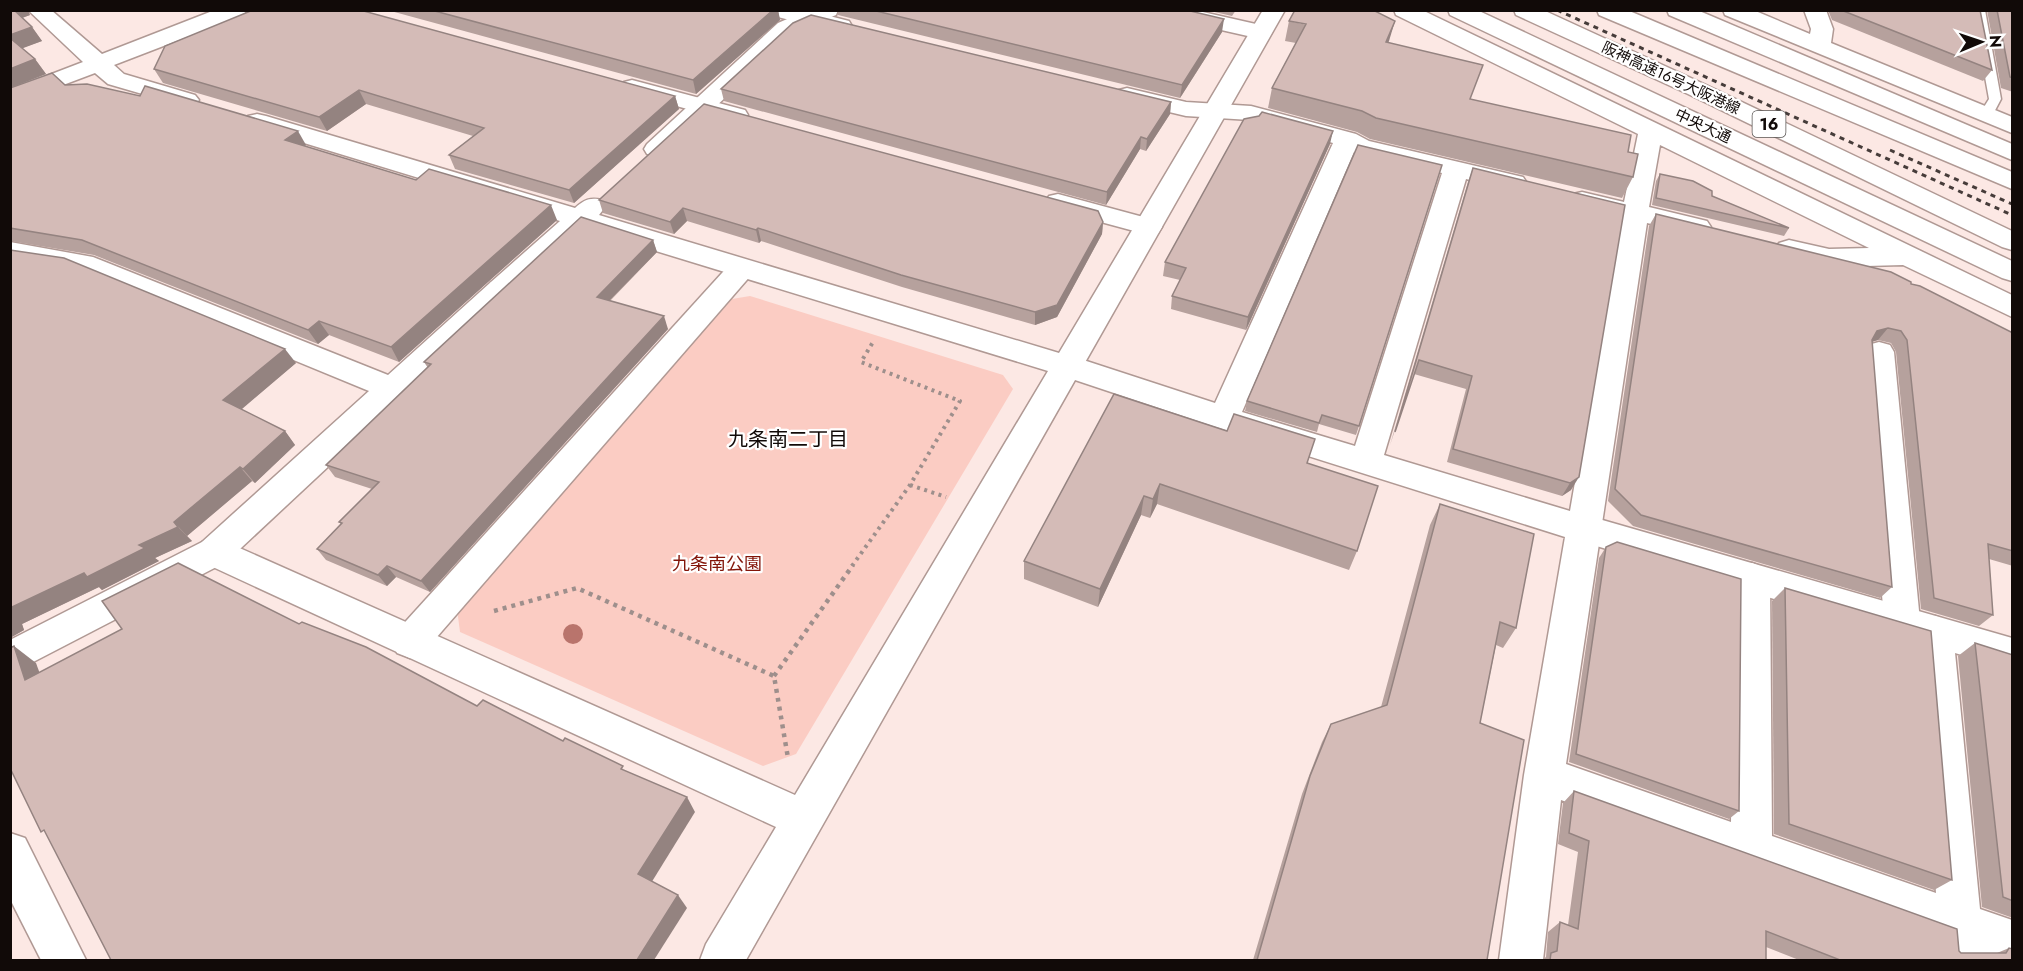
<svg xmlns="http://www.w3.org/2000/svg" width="2023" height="971" font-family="Jost,'Noto Sans JP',sans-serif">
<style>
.green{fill:#fbccc3}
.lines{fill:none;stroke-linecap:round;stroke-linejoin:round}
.service-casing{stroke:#b09994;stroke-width:3}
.minor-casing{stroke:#b09994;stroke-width:3}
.tertiary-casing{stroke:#b09994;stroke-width:3}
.primary-casing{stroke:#b09994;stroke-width:3}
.motorway-casing{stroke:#b09994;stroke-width:3}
.path-far1{stroke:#9e8f8c;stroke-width:4;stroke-dasharray:3 4.5;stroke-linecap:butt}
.path{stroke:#9e8f8c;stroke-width:4.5;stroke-dasharray:4 5;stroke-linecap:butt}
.service{fill:#fff;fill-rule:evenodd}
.minor{fill:#fff;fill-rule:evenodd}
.tertiary{fill:#fff;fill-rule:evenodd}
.primary{fill:#fff;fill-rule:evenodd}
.motorway{fill:#fff;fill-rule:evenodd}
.rail{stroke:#463c3a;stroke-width:3;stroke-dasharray:5 5;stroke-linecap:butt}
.tree{fill:#b9746c}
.wall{fill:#b6a19d}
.shaded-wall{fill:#948380}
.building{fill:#d4bbb7;stroke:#948380;stroke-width:1.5}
.labels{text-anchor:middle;stroke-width:4.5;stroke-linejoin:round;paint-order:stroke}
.far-street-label{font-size:15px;fill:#110a08;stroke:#fff}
.shield{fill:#fff;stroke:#585452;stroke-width:1.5}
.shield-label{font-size:16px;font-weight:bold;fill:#110a08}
.park-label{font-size:18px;fill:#831509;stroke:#fff}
.neighbourhood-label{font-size:20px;fill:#110a08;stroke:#fff}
</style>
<rect width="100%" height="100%" fill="#fce8e4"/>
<path class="green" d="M750,296L1003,375L1013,389L796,754L763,766L460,632L457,609L732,299Z"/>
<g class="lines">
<defs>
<path id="service" d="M1973,10H1985L2001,99L1991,118L1986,119L1979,115L1989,99Z"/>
<g id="minor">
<path d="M768,10H806L849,21L852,26L849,31L841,33L770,15Z"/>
<path d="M1153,10H1194L1269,27L1272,32L1269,37L1261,39L1155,15Z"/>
<path d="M1394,10H1422L2012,295V317L1903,265L1829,267L1779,255L1775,249L1779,243L1789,240L1829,249L1869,248L1660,145L1649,207L1707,221L1711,227L1707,233L1698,235L1647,223L1566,764L1731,822L1734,578L1740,568L1752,563L1764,568L1770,578L1772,836L1936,893L1917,632L1922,621L1935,616L1948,621L1953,632L1980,909L2012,920V960H2002L1985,954V960H1941L1939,937L1561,800L1543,960H1499L1524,775L1565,537L1213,426L1057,374L1053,366L1057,358L1068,355L1215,403L1333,143L1250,120L1186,116L1127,102L1119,100L1115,95L1119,90L1127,88L1186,102L1251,106L1356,134L1369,141L1523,177L1527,183L1523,189L1514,191L1466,179L1384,455L1570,511L1621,217L1573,206L1569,200L1573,194L1582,192L1624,202L1638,134L1396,15ZM1354,152L1442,173L1355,446L1242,412Z"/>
<path d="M1723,10H1753L1810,34L1811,29L1804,10H1826L1833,29L1831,43L2012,117V133L1725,15Z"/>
<path d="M632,80L745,110L748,115L745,120L736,122L624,92L620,87L624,82Z"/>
<path d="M1058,194L1158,221L1162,227L1158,233L1149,235L1049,208L1045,202L1049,196Z"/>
<path d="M10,242L93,257L388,375L491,282L501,280L511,282L515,289L511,296L226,562L10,674V640L202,542L369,391L77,271L10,260Z"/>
<path d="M742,259L752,262L756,268L752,274L423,653L410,658L397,653L392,642L397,631L732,262Z"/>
<path d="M1879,342L1890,345L1894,352L1920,621L1915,632L1902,636L1889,632L1884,621L1864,352L1868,345Z"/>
</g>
<g id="tertiary">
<path d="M28,10H51L102,54L215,10H246L244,15L114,65L124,74L195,95L199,100L195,105L187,107L108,84L95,73L10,105V90L83,62Z"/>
<path d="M808,10H838L836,15L794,33L665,154L656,156L647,154L644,149L647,144L778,23Z"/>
<path d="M1263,10H1285L746,960H700L706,944L776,827L202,562L197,552L202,542L214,538L226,542L795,795L1048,371L584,229L511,296L501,298L491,296L487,289L491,282L560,221L248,126L245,121L248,116L257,114L266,116L575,208C584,200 590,197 602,200L606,206L599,215L1059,353Z"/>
<path d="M1585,515L2012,638V670L1573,539L1568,529L1573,519Z"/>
<path d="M10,833L25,838L86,960H41L10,899Z"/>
</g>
<g id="primary">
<path d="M1448,10H1477L2012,261V281L2002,278L1450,15Z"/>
<path d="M1667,10H1697L2012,144V160L1669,15Z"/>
</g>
<g id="motorway">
<path d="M1514,10H1543L1704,84L2012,231V250L2002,247L1688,94L1516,15Z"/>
<path d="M1597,10H1627L2012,172V189L1599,15Z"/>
</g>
</defs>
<use href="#service" class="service-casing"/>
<use href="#minor" class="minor-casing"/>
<use href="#tertiary" class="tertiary-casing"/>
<use href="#primary" class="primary-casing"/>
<use href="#motorway" class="motorway-casing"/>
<g class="path-far1">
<path d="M910,485L946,497"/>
<path d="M852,566L910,485L960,401L861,362L873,342"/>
</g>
<g class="path">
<path d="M494,611L577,588L774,676L788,758"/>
<path d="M774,676L853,565"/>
</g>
<use href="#service" class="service"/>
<use href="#minor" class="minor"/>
<use href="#tertiary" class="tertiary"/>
<use href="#primary" class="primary"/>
<use href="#motorway" class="motorway"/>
<g class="rail">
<path d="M1557,10L2012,215"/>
<path d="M1890,150L2012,204"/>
</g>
</g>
<circle class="tree" cx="573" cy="634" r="10"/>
<g class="wall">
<path d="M10,10L30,15L22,18L32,27L42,41L22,48L35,59L46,74L11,88L65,85L306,145L305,146L416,180L557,220L399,362L329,335L318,344L94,255L10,241Z"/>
<path d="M387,10H778L780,20L696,94Z"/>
<path d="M838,10H1186L1222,32L1180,98L838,15Z"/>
<path d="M1206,10H1236L1232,16Z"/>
<path d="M1828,10H1980L1992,70L1983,81L1832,20Z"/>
<path d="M1987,10H2013V92L2001,88Z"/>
<path d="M1289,21L1388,43L1470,100L1628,152L1633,177L1622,198L1370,139L1357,132L1268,108L1272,88L1296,43L1285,41Z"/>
<path d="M154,69L675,96L679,109L574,203L455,169L449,155L473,136L366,104L327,131L163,83Z"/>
<path d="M721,89L1171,102L1170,114L1146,151L1140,149L1106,205L724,101Z"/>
<path d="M1330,144L1246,330L1171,309L1172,296L1180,280L1163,276L1165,262Z"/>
<path d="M1358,145L1359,426L1356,435L1319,424L1317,432L1245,411L1247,401Z"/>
<path d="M1473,168L1625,205L1571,490L1562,496L1447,462L1466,389L1414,374L1390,445L1468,182Z"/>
<path d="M1660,174L1712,196L1789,228L1784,236L1652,205L1656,181Z"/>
<path d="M599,200L1103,222L1102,234L1057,317L1035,325L902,287L761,241L759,243L687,221L674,234L603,213Z"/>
<path d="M1656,214L1911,284L2013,333V566L1989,559L1993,615L1979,626L1921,609L1896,352L1891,343L1878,340L1872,342L1892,587L1880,598L1633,526L1608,501L1649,226Z"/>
<path d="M653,240L657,252L610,301L668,329L430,592L396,577L387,586L326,560L317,549L341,524L339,522L372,489L335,477L326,465L428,368L424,362Z"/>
<path d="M10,250L296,363L241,409L285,431L295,445L255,483L252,481L187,536L192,541L155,558L159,561L102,590L99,587L22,624L24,630L10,638Z"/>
<path d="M1227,431L1307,463L1357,551L1349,570L1157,504L1150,518L1141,515L1098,607L1024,579V561Z"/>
<path d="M1440,504L1516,628L1503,648L1496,645L1480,723L1487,960H1253L1302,794L1322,742L1331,724L1381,707L1430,525Z"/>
<path d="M1606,547L1739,811L1729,819L1569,762L1599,558Z"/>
<path d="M1785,588L1952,880L1934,890L1774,834L1772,601Z"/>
<path d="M1975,643L2013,655V918L1982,907L1958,656Z"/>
<path d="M1574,791L1959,951L1961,953H1997L2009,948L2013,960H1799L1766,947V960H1542L1546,957L1548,932L1560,922L1568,925L1578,852L1558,844L1563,803Z"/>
</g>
<g class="shaded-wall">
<path d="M12,10H28L30,15L19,19Z"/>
<path d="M773,10H778L780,20L696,94L693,80Z"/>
<path d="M1224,19L1222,32L1180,98L1182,85Z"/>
<path d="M1395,21L1389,41L1380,63L1386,42Z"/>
<path d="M32,27L42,41L18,50L10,39V35Z"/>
<path d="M35,59L46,74L10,88V69Z"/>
<path d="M359,90L366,104L327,131L319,117Z"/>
<path d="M675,96L679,109L574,203L569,190Z"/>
<path d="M1171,102L1170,114L1146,151L1147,139Z"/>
<path d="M298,131L306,145L293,154L285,140Z"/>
<path d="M1333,131L1330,144L1246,330L1248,317Z"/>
<path d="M1141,137L1140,149L1106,205L1107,192Z"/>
<path d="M551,205L557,220L399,362L391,347Z"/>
<path d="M683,208L687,221L674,234L670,222Z"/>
<path d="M1103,222L1102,234L1057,317L1035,325V312Z"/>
<path d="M758,228L761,241L759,243L756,230Z"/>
<path d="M653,240L657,252L601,309L597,297Z"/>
<path d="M664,316L668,329L430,592L421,581Z"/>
<path d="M319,321L329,335L318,344L308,330Z"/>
<path d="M1888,328L1878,340L1867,343L1877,331Z"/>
<path d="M285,349L296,363L235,415L223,400Z"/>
<path d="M285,431L295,445L255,483L243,469Z"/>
<path d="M240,467L252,481L187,536L174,522Z"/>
<path d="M1579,477L1571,490L1562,496L1570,483Z"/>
<path d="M1160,484L1157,504L1150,518L1153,499Z"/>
<path d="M1144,496L1141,515L1098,607L1100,589Z"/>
<path d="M178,527L192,541L155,558L159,561L102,590L99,587L22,624L24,630L10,638V608L139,545Z"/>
<path d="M387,566L396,577L387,586L378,575Z"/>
<path d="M14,646L36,663L48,696L25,680Z"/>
<path d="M687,797L695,812L648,888L638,874Z"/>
<path d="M678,895L687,908L654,960H637Z"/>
</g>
<g class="building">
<path d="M10,10H14L32,27L10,35Z"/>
<path d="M253,10H360L675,96L569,190L449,155L484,128L359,90L319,117L154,69L165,46Z"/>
<path d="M431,10H773L693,80Z"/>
<path d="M872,10H1186L1224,19L1182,85Z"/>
<path d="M1295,10H1373L1395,21L1386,42L1483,65L1470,99L1631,135L1628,152L1638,154L1633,177L1376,118L1362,111L1272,88L1306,24L1289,21Z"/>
<path d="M1841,10H1980L1992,70Z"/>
<path d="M1997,10H2013V78L2010,77Z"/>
<path d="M811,15L1171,102L1147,139L1141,137L1107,192L721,89L793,23Z"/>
<path d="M10,38L35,59L10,69Z"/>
<path d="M52,73L65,85L87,84L140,96L145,86L298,131L285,140L416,180L429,169L551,205L391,347L319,321L308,330L82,240L10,228V88Z"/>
<path d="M704,104L1098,211L1103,222L1057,305L1035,312L901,275L758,228L756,230L683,208L670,222L599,200Z"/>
<path d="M1262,112L1333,131L1248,317L1172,296L1186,268L1165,262L1244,119L1259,116Z"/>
<path d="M1358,145L1442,165L1359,426L1322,415L1319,423L1247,401Z"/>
<path d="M1473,168L1625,205L1579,477L1570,483L1453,449L1472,376L1419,360L1395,432Z"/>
<path d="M1660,174L1693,181L1712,191V196L1789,228L1656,198Z"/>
<path d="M1656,214L1891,272L1911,282V284L1920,286L2013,333V551L1988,544L1993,615L1934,598L1907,340L1901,331L1888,328L1877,331L1872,340L1892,587L1641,515L1615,489Z"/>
<path d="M581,217L653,240L597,297L664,316L421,581L387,566L378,575L317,549L342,523L339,522L379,482L326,465L431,364L424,362Z"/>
<path d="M10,250L64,258L285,349L223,400L285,431L243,469L240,467L174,522L178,527L139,545L145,548L87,577L84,573L10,608Z"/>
<path d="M1114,394L1227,431L1234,414L1315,439L1307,463L1378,486L1357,551L1160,484L1153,499L1144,496L1100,589L1024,561Z"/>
<path d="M1440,504L1534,534L1516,628L1500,622L1480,723L1524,740L1487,960H1257L1310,776L1331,724L1387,705Z"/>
<path d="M1617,542L1741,579L1739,811L1576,754L1606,547Z"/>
<path d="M178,563L299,624L302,622L366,647L477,706L483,700L563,741L565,738L623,766L621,769L687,797L638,874L678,895L637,960H111L44,830L41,832L10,768V648L14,646L25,680L122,629L102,601Z"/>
<path d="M1785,588L1931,631L1952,880L1789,824Z"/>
<path d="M1975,643L2013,655V901L2003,897Z"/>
<path d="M1574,791L1957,929L1959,951L1961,953H2006L2009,948L2013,949V960H1840L1766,931V960H1550L1551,953L1557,951L1560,922L1578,929L1589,841L1569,833Z"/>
</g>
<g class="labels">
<g class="far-street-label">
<text transform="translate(1671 78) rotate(25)" y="5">阪神高速16号大阪港線</text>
<text transform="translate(1703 126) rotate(25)" y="5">中央大通</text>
</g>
<rect class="shield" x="1752.5" y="111" width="33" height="26" rx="4.5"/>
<g class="shield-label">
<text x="1769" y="130">16</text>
</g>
<g class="park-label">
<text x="717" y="570">九条南公園</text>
</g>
<g class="neighbourhood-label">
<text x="788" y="446">九条南二丁目</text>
</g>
</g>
<rect width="2023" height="971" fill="none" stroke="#110a08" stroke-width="24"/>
<g transform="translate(1981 42) rotate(88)" stroke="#ffffff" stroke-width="4.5" paint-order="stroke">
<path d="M0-4.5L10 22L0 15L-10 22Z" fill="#110a08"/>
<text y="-9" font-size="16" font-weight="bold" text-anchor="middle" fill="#110a08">N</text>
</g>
</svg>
